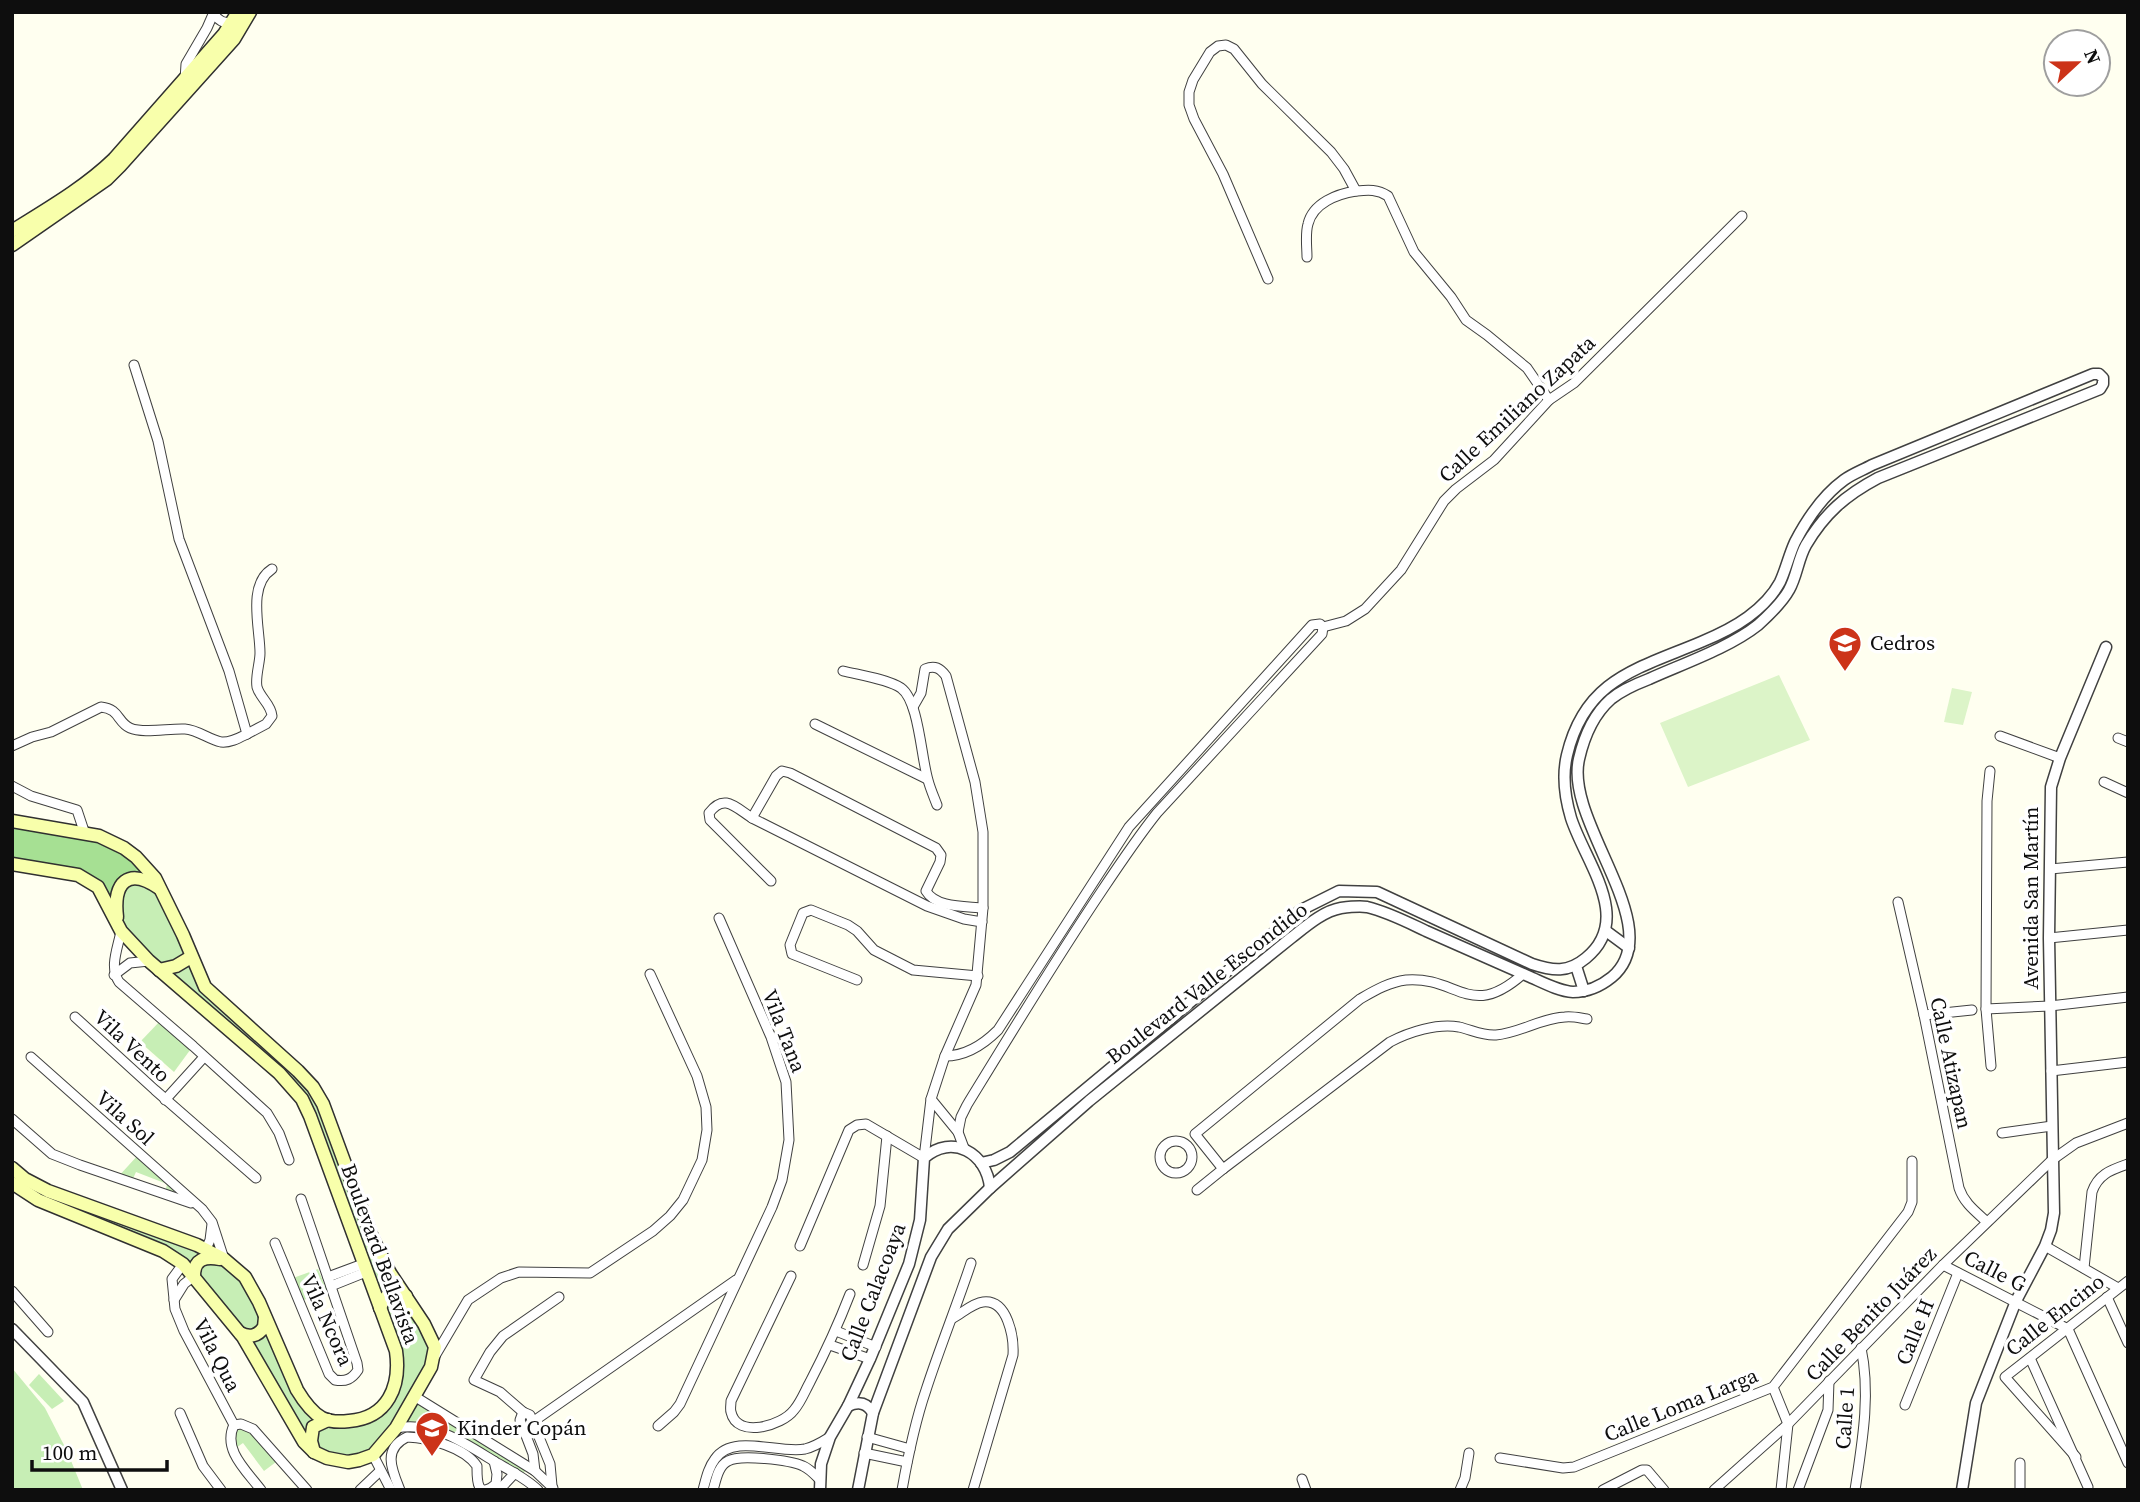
<svg xmlns="http://www.w3.org/2000/svg" width="2140" height="1502" font-family="'Source Serif 4',serif">
<style>
.green{fill:#c7eeb5}
.forest{fill:#a6e093}
.pitch{fill:#dcf4c8}
.lines{fill:none;stroke-linecap:round;stroke-linejoin:round}
.minor-casing{stroke:#414141;stroke-width:11}
.tertiary-casing{stroke:#414141;stroke-width:13}
.secondary-casing{stroke:#303030;stroke-width:15}
.minor{stroke:#fff;stroke-width:9}
.tertiary{stroke:#fff;stroke-width:10}
.secondary{stroke:#f8ffab;stroke-width:12}
.labels{text-anchor:middle;stroke-width:7;stroke-linejoin:round;paint-order:stroke}
.street-label{font-size:21px;fill:#0e0e0e;stroke:#fff}
.poi-label{font-size:21px;fill:#0e0e0e;stroke:#fff;text-anchor:start}
</style>
<rect width="100%" height="100%" fill="#fffff0"/>
<g class="green">
<path d="M128,880L160,888L205,987L313,1087L372,1237L435,1347L414,1397L528,1467L521,1477L449,1434L397,1428L359,1460L314,1452L253,1353L183,1264L12,1183V1168L25,1179L197,1245L236,1268L297,1390L328,1420L381,1410L398,1366L302,1099L121,931L116,907Z"/>
<path d="M162,1019L193,1046L174,1072L140,1042Z"/>
<path d="M139,1154L196,1205L165,1194L167,1184L136,1172L131,1183L117,1178Z"/>
<path d="M318,1269L327,1291L301,1301L293,1278Z"/>
<path d="M12,1368L45,1408L67,1451L83,1490H12Z"/>
<path d="M39,1374L64,1401L52,1409L29,1385Z"/>
<path d="M241,1424L280,1459L264,1471L243,1443L233,1450L231,1431Z"/>
</g>
<path class="forest" d="M12,821L99,836L155,878L128,880L116,907L98,887L12,864Z"/>
<g class="pitch">
<path d="M1779,675L1810,740L1688,787L1660,723Z"/>
<path d="M1952,688L1972,692L1963,725L1944,722Z"/>
</g>
<g class="lines">
<defs>
<g id="minor">
<path d="M214,14C219,21 223,23 232,23"/>
<path d="M185,80L186,64L207,28L214,12"/>
<path d="M1307,257C1307,247 1305,234 1308,224C1313,203 1337,194 1356,191"/>
<path d="M1268,279L1223,174L1194,119L1189,105V92L1193,80L1210,52L1218,46L1226,45L1234,49L1262,84L1331,152L1344,169L1356,191C1368,190 1377,189 1388,196L1414,252L1451,297L1466,320L1487,335L1527,368L1549,400"/>
<path d="M843,671C859,675 887,679 901,688C919,701 921,757 928,780C930,788 934,797 937,805"/>
<path d="M815,724L927,779"/>
<path d="M247,734L266,724L272,716C271,704 260,698 257,687C255,677 260,663 260,653C260,628 247,585 272,569"/>
<path d="M2000,736L2060,758"/>
<path d="M2118,738L2128,742"/>
<path d="M12,746L32,737L51,732L101,707C120,709 117,722 130,728C143,734 170,728 185,729C198,730 208,739 221,742C230,743 239,738 247,734L229,671L179,539L158,441L134,365"/>
<path d="M1990,771L1987,801L1986,1009L1991,1066"/>
<path d="M2104,782L2128,793"/>
<path d="M12,786L31,796L77,810L85,834"/>
<path d="M752,818L776,776L782,771L790,773L936,848L941,855L940,862L926,891C936,908 965,906 983,908"/>
<path d="M2050,869L2128,862"/>
<path d="M771,881L710,820L709,813C724,793 735,807 752,818L927,906L964,919L982,922"/>
<path d="M1898,902L1924,1015L1959,1188C1964,1203 1975,1211 1987,1222"/>
<path d="M121,931C118,948 109,967 119,982L193,1046L267,1113L279,1133L289,1160"/>
<path d="M2049,938L2128,930"/>
<path d="M1523,974C1470,1021 1458,976 1406,980C1389,982 1374,991 1360,999L1195,1134L1223,1169L1390,1042C1409,1032 1437,1023 1459,1027C1472,1030 1483,1036 1496,1035C1520,1033 1541,1018 1565,1017C1572,1016 1580,1018 1587,1019"/>
<path d="M114,975L130,963L149,961"/>
<path d="M857,980L792,954L790,945L803,913L811,910L848,925L857,931L874,950L913,970L978,976"/>
<path d="M1986,1009L2050,1006L2128,997"/>
<path d="M1924,1015L1972,1010"/>
<path d="M75,1017L155,1090L256,1178"/>
<path d="M945,1056C966,1056 983,1045 998,1030L1129,827L1312,625L1320,624L1323,627L1346,621L1365,609L1401,570L1444,501L1456,489L1494,460L1549,400L1574,383L1742,216"/>
<path d="M31,1057L202,1209L212,1222L224,1259"/>
<path d="M2051,1071L2128,1062"/>
<path d="M931,1099L958,1132L964,1148"/>
<path d="M165,1100L204,1057"/>
<path d="M12,1119L52,1154L80,1165L191,1203"/>
<path d="M958,1132L961,1117L967,1105C1011,1033 1054,962 1101,892C1119,865 1137,838 1157,813L1322,634L1323,627"/>
<path d="M2002,1133L2052,1126"/>
<circle cx="1176" cy="1157" r="16"/>
<path d="M1197,1190L1223,1169"/>
<path d="M275,1243L329,1374L335,1380C346,1382 352,1379 358,1370L357,1363L301,1199"/>
<path d="M800,1246L849,1130L857,1125L866,1124L924,1158L931,1099L945,1056L976,985L983,908V832L975,782L946,676C940,668 935,665 925,669L921,693L913,707"/>
<path d="M2045,1246L2118,1288"/>
<path d="M206,1249L210,1240L212,1224"/>
<path d="M183,1264L172,1279L175,1309L184,1331L234,1425C222,1450 247,1471 261,1490"/>
<path d="M863,1265L880,1206L887,1136"/>
<path d="M1943,1265L2068,1329L2128,1463"/>
<path d="M2084,1268L2092,1192C2098,1174 2111,1170 2128,1164"/>
<path d="M791,1276L731,1401C731,1405 730,1409 731,1412C737,1439 782,1426 794,1410C801,1402 805,1391 810,1382C825,1353 838,1325 850,1294"/>
<path d="M328,1277L363,1264"/>
<path d="M331,1286L366,1272"/>
<path d="M12,1291L48,1332"/>
<path d="M2107,1297L2128,1343"/>
<path d="M174,1300L184,1284L194,1276"/>
<path d="M953,1318C962,1313 973,1303 983,1302C1008,1299 1014,1338 1013,1355L973,1490"/>
<path d="M836,1331L876,1347"/>
<path d="M830,1345L870,1359"/>
<path d="M435,1356L468,1300L501,1278L519,1272L590,1273L653,1231L670,1216L683,1200L702,1160L707,1130L706,1107L697,1076L650,974"/>
<path d="M2030,1358L2088,1487"/>
<path d="M1773,1387L1788,1424L1781,1490"/>
<path d="M414,1396L535,1471L553,1488"/>
<path d="M1905,1405L1958,1273"/>
<path d="M523,1412L520,1420L533,1454L535,1471"/>
<path d="M180,1413L203,1466L221,1490"/>
<path d="M534,1421L736,1280"/>
<path d="M234,1425L241,1424L253,1429L307,1490"/>
<path d="M658,1426L674,1412L680,1404L772,1207L782,1180L789,1140L786,1082L771,1037L719,918"/>
<path d="M396,1428C435,1421 466,1444 497,1463C511,1471 527,1479 538,1490"/>
<path d="M867,1437L910,1449"/>
<path d="M864,1453L907,1462"/>
<path d="M373,1455L391,1490"/>
<path d="M2076,1457L2005,1377L2128,1281"/>
<path d="M1500,1458L1563,1468L1574,1467L1773,1387L1908,1212L1912,1202V1161"/>
<path d="M1302,1479L1306,1490"/>
<path d="M552,1486L550,1464L530,1415L523,1412L500,1392L474,1380L490,1352L503,1336L559,1297"/>
<path d="M360,1490L380,1471"/>
<path d="M400,1490C392,1470 382,1449 407,1437C429,1438 464,1447 477,1466C477,1478 476,1501 496,1484L497,1474L494,1461"/>
<path d="M499,1490L515,1473"/>
<path d="M703,1490C706,1479 708,1468 715,1459C733,1433 778,1454 805,1449C814,1447 822,1442 830,1437"/>
<path d="M713,1490C716,1480 718,1466 728,1461C740,1454 790,1460 803,1466C810,1469 815,1475 820,1480"/>
<path d="M902,1490C908,1456 915,1422 926,1390C940,1347 957,1305 971,1263"/>
<path d="M1460,1490L1465,1478L1469,1453"/>
<path d="M1603,1490L1642,1470H1647L1664,1490"/>
<path d="M1714,1490L1788,1424L1943,1265L2052,1160L2076,1143L2128,1123"/>
<path d="M1798,1490L1828,1410L1829,1381"/>
<path d="M1855,1490C1862,1444 1871,1394 1861,1348"/>
<path d="M2020,1490V1463"/>
</g>
<g id="tertiary">
<path d="M1606,931L1629,948"/>
<path d="M1576,966L1584,991"/>
<path d="M12,1329L83,1402L122,1490"/>
<path d="M848,1406C859,1401 867,1403 873,1413"/>
<path d="M820,1490L821,1464L830,1437L848,1406L870,1359L909,1264L920,1220L924,1158C952,1133 987,1153 990,1188"/>
<path d="M858,1490L873,1413L931,1257L948,1229L990,1188L1089,1101L1291,938C1305,927 1323,911 1341,908C1349,907 1360,906 1367,907C1388,912 1407,922 1426,931C1460,946 1494,961 1528,976C1542,982 1558,991 1573,992C1587,992 1601,986 1612,977C1670,928 1564,823 1579,759C1584,737 1594,714 1611,699C1622,690 1636,684 1649,679C1682,664 1729,648 1758,625C1769,615 1782,603 1789,590C1797,576 1798,559 1806,545C1825,513 1846,495 1878,478L2100,389L2103,384V378L2099,374H2093L1872,465C1863,470 1852,474 1844,480C1822,496 1807,519 1795,542C1789,555 1786,569 1780,582C1773,595 1760,608 1748,617C1733,628 1718,635 1701,642C1637,669 1585,679 1567,755C1562,776 1565,798 1571,818C1585,862 1634,919 1586,958C1568,973 1553,971 1532,964L1377,892L1339,891L1301,910L1010,1152L994,1160L981,1163"/>
<path d="M1962,1490L1976,1403L2016,1301L2045,1246L2051,1230L2054,1213L2049,938L2051,787L2060,758L2106,647"/>
</g>
<g id="secondary">
<path d="M12,231C47,209 84,188 114,159L224,34L238,12"/>
<path d="M12,245L107,179L120,166L234,39L250,12"/>
<path d="M12,821L99,836L124,848L136,857L155,878L183,935L205,987L298,1071L313,1087L323,1104L372,1237L390,1273L424,1324L435,1347L431,1367L396,1428L373,1455L359,1460L348,1462L327,1458L314,1452L304,1442L243,1337L183,1264L163,1251L38,1200L12,1183"/>
<path d="M12,864L78,875L98,887L121,931L149,961L279,1073L302,1099L310,1116L396,1351C401,1386 388,1418 349,1421C341,1422 330,1422 322,1418C311,1412 303,1400 297,1390L259,1302L245,1277L224,1259L197,1245L48,1191L25,1179L12,1168"/>
<path d="M117,917C113,882 128,867 159,888"/>
<path d="M159,970L176,966L191,957"/>
<path d="M194,1276C194,1259 205,1256 220,1259"/>
<path d="M380,1308C386,1293 390,1290 406,1296"/>
<path d="M240,1333C250,1338 258,1336 264,1327L265,1317"/>
<path d="M314,1452L311,1441L313,1427L328,1420"/>
</g>
</defs>
<use href="#minor" class="minor-casing"/>
<use href="#tertiary" class="tertiary-casing"/>
<use href="#secondary" class="secondary-casing"/>
<use href="#minor" class="minor"/>
<use href="#tertiary" class="tertiary"/>
<use href="#secondary" class="secondary"/>
</g>
<defs>
<symbol id="school-pin" viewBox="-11 -11 22 30"><path d="M0 17L-7.5 6A9.5 9.5 0 1 1 7.5 6Z" fill="#cc3319" stroke="#fff"/><path d="M0-5L7-2L0 1L-7-2ZM-4 1L0 2.5L4 1V4Q0 6-4 4Z" fill="#fff"/></symbol>
</defs>
<g fill-rule="evenodd">
<use href="#school-pin" x="1826" y="624" width="38" height="52"/>
<use href="#school-pin" x="413" y="1409" width="38" height="52"/>
</g>
<g class="labels">
<g class="street-label">
<text transform="translate(1517 409) rotate(-43)" y="7">Calle Emiliano Zapata</text>
<text transform="translate(2031 898) rotate(-90)" y="7">Avenida San Martín</text>
<text transform="translate(1207 983) rotate(-38)" y="7">Boulevard Valle Escondido</text>
<text transform="translate(784 1031) rotate(69)" y="7">Vila Tana</text>
<text transform="translate(132 1046) rotate(43)" y="7">Vila Vento</text>
<text transform="translate(1951 1063) rotate(78)" y="7">Calle Atizapan</text>
<text transform="translate(125 1118) rotate(42)" y="7">Vila Sol</text>
<text transform="translate(380 1254) rotate(70)" y="7">Boulevard Bellavista</text>
<text transform="translate(1995 1271) rotate(27)" y="7">Calle G</text>
<text transform="translate(873 1292) rotate(-69)" y="7">Calle Calacoaya</text>
<text transform="translate(1871 1314) rotate(-46)" y="7">Calle Benito Juárez</text>
<text transform="translate(2055 1315) rotate(-38)" y="7">Calle Encino</text>
<text transform="translate(327 1320) rotate(66)" y="7">Vila Ncora</text>
<text transform="translate(1915 1332) rotate(-68)" y="7">Calle H</text>
<text transform="translate(217 1355) rotate(63)" y="7">Vila Qua</text>
<text transform="translate(1681 1405) rotate(-22)" y="7">Calle Loma Larga</text>
<text transform="translate(1845 1418) rotate(-86)" y="7">Calle 1</text>
</g>
<g class="poi-label">
<text x="1870" y="650">Cedros</text>
<text x="457" y="1435">Kinder Copán</text>
</g>
</g>
<rect width="2140" height="1502" fill="none" stroke="#0e0e0e" stroke-width="28"/>
<g transform="translate(2077 63) rotate(68)"><circle r="33" fill="#ffffff" stroke="#9f9f9f" stroke-width="2"/>
<path d="M0-5L12 26L0 18L-12 26Z" fill="#cc3319"/>
<text y="-10" font-size="19" font-weight="bold" text-anchor="middle" fill="#0e0e0e">N</text>
</g>
<path d="M32 1460v10h135v-10" fill="none" stroke="#0e0e0e" stroke-width="3.5"/>
<text x="42" y="1460" font-size="21" fill="#0e0e0e" stroke="#ffffff" stroke-width="5" paint-order="stroke">100 m</text>
</svg>
